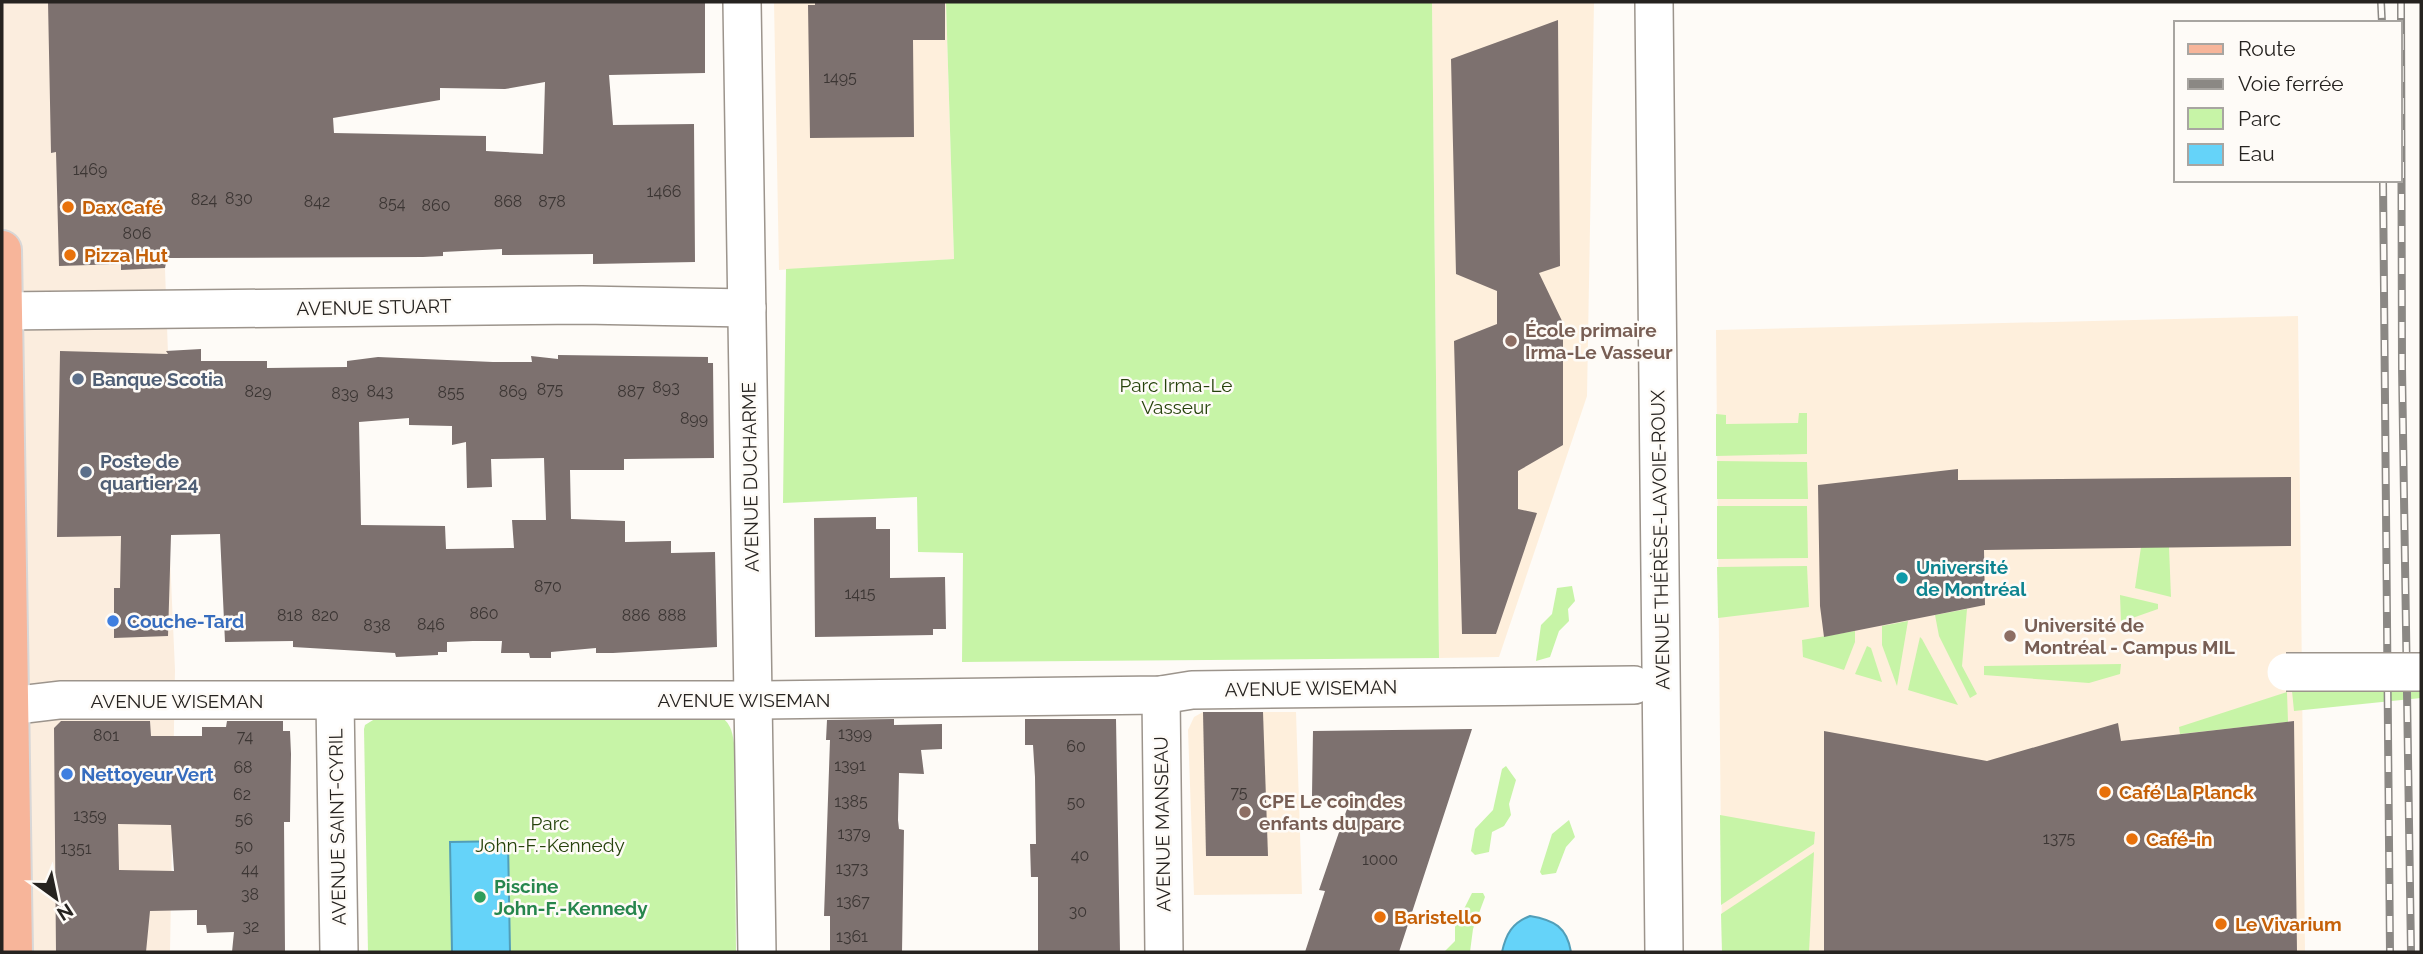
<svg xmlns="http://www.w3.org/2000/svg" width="2423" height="954" font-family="Raleway,sans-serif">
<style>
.built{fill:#fbedde}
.education{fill:#feefdc}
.green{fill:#c7f4a7}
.water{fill:#65d3f9;stroke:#529eb8;stroke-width:2}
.building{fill:#7d716f;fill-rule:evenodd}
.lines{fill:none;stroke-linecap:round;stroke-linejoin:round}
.minor-casing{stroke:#9c948c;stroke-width:40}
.major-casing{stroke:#d8d7d7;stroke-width:42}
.minor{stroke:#fff;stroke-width:37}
.major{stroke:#f7b59a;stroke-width:38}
.rail-casing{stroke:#8b8884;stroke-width:8}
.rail{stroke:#fefbf7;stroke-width:5;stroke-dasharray:16;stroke-linecap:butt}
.minor-bridge-casing{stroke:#9c948c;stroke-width:40;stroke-linecap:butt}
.minor-bridge{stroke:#fff;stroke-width:37}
.food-dot{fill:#e8710a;stroke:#fefbf7;stroke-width:2.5}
.education-dot{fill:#8d6e63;stroke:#fefbf7;stroke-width:2.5}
.service-dot{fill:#5c6f8a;stroke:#fefbf7;stroke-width:2.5}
.culture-dot{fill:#0f9aa8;stroke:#fefbf7;stroke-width:2.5}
.shop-dot{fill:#3f7fe0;stroke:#fefbf7;stroke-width:2.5}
.leisure-dot{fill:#2e9e5b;stroke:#fefbf7;stroke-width:2.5}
.labels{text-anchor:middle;stroke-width:5;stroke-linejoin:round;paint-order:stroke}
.number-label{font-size:16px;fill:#3c3634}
.food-label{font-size:19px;font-weight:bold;fill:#c56008;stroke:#fefbf7;text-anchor:start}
.street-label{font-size:19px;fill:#262320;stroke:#fefbf7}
.education-label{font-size:19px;font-weight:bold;fill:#785e54;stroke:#fefbf7;text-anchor:start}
.service-label{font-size:19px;font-weight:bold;fill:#4e5e75;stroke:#fefbf7;text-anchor:start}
.park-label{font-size:19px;fill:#26420b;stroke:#fefbf7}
.culture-label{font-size:19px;font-weight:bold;fill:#0d838f;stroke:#fefbf7;text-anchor:start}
.shop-label{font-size:19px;font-weight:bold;fill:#366cbe;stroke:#fefbf7;text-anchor:start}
.leisure-label{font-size:19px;font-weight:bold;fill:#27864d;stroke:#fefbf7;text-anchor:start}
</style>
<rect width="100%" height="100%" fill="#fefbf7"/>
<path class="built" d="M2,2H165V269L168,354L164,422L175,670L170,952H2Z"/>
<g class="education">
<path d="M774,2H946L954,259L779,270Z"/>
<path d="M1432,2H1594L1587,396L1499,657L1439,658Z"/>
<path d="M2298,316L2305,952H1722L1716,330Z"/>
<path d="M1203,712H1296L1302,894L1194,895L1188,730L1194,717Z"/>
</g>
<g class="green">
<path d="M946,2H1432L1439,658L962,662L963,553L918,552L917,497L783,503L786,269L954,259Z"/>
<path d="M1799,413H1807V454L1716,456V414L1726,415V424L1798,423Z"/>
<path d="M1717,461L1807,462L1808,499H1717Z"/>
<path d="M1717,506H1807L1808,558L1717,559Z"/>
<path d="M2141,547H2169L2171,597L2135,588Z"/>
<path d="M1807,566L1809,607L1718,618L1717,567Z"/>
<path d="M1572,586L1575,601L1568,609L1569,621L1559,631L1550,657L1536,661L1541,625L1552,614L1557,588Z"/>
<path d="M2120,595L2158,604V609L2121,622Z"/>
<path d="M1967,609L1962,666L1977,694L1970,698L1939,636L1935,615Z"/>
<path d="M1908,621L1897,686L1882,645V626Z"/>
<path d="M1855,631V642L1844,670L1803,657L1802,640Z"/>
<path d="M1920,637L1922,639L1958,705L1908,690Z"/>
<path d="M1867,646L1871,648L1882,682L1855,674Z"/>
<path d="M2121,664L2120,674L2089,683L1984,675V666Z"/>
<path d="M2421,689V698L2294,711L2292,691Z"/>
<path d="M2287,692L2288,722L2180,734L2179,727Z"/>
<path d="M717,715C730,721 732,730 734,743L736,952H368L364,729L365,725L378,717Z"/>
<path d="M1506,766L1516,780L1509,804L1511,815L1504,826L1492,832L1489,852L1475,855L1471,851L1475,829L1493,810L1502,769Z"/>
<path d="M1720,815L1815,832L1814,844L1721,905Z"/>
<path d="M1569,820L1575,837L1566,847L1556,873L1542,875L1540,872L1552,834Z"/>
<path d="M1814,852L1809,952H1722L1721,914Z"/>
<path d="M1472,893H1483L1485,897L1473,929L1470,952H1444L1455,941V927Z"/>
</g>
<g class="water">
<path d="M508,841L510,952H452L450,842Z"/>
<path d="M1530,916C1554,920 1567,927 1571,952H1502C1506,934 1512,923 1530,916Z"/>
</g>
<g class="building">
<path d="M48,2H705V73L609,75L613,125L694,124L695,262L593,264V254L502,255V249L443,252V256L423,257L167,258L165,268L121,270V264L59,266L56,152L51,153ZM545,82L543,154L486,151V136L334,133L333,118L440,100V88L505,89Z"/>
<path d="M815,2H945V40H913L914,137L810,138L808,5H815Z"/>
<path d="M1558,20L1560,266L1539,273L1563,323V445L1518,471V509L1537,513L1496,634H1462L1454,341L1497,324V291L1456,274L1451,59Z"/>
<path d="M201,349V361H267V368L347,367V361L378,357L493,362H532L531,356L558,359V355L708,357V363H713L714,458L624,459V470H570L571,519L625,521V542L671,541V553L715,552L717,647L613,653H596V648L551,652V658H530L529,653H501L502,641H473L447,642V652H438V655L396,657L395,653L293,647V641L225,642L220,534L171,535L168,636L114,638V588H120L121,536L57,537L60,351L168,354L166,351ZM409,418V425L452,426V445L466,442L467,488L492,487L491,459L544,458L546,520H512L514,548L446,549L445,526L361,525L359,422Z"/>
<path d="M1958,469V480L2291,477V546L1984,550L1985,605L1824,637L1820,606L1818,485Z"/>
<path d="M876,517V529H890V578L945,577L946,629H933V635L815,637L814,518Z"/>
<path d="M1203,712H1263L1268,856H1206Z"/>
<path d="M894,719V725L942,724V749L921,750L924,774L899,773L898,820L899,829L904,830L902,952H830V916H824L830,740H826L827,720Z"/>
<path d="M1025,719H1116L1120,952H1038V877H1031L1030,844H1036L1035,777L1033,745H1025Z"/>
<path d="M61,721H150L151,736H202V727H226L227,721H283V731H290L291,754L290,822H284L285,952H232L234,932L207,933L206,925H197V910L150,911L146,952H56L54,728ZM118,824L171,825L174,871L119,870Z"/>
<path d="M2294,721L2297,952H1824V731L1987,761L2118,723L2121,741Z"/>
<path d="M1472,729L1399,952H1305L1325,891L1319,890L1347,809L1312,796L1313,731Z"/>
</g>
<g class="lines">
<defs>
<g id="minor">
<path d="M742,2L757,952"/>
<path d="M1654,2L1664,952"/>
<path d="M2,311L582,305L747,308"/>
<path d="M1161,695L1164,952"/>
<path d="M335,701L339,952"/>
<path d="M2,707L60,700H753L1161,695L1192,690L1634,685"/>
</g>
<path id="major" d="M2,250L13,952"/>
</defs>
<use href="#minor" class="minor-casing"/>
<use href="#major" class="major-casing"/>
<use href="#minor" class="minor"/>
<use href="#major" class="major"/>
<defs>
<g id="rail">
<path d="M2381,2L2382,23"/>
<path d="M2401,2L2402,367L2411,952"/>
<path d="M2383,180L2390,952"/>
</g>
</defs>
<use href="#rail" class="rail-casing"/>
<use href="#rail" class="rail"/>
<defs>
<path id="minor-bridge" d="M2286,672H2421"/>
</defs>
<use href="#minor-bridge" class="minor-bridge-casing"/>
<use href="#minor-bridge" class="minor-bridge"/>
</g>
<g class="food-dot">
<circle cx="68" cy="207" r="7"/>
<circle cx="70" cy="255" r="7"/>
<circle cx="2105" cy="792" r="7"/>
<circle cx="2132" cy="839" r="7"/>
<circle cx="1380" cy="917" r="7"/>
<circle cx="2221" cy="924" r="7"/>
</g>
<g class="education-dot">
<circle cx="1511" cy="341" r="7"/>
<circle cx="2010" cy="636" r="7"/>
<circle cx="1245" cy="812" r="7"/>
</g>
<g class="service-dot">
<circle cx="78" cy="379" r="7"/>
<circle cx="86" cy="472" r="7"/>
</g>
<circle class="culture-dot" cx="1902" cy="578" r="7"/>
<g class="shop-dot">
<circle cx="113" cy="621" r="7"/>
<circle cx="67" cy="774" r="7"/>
</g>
<circle class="leisure-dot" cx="480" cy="897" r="7"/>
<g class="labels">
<g class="number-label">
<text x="840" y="83">1495</text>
<text x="90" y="175">1469</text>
<text x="664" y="197">1466</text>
<text x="239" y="204">830</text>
<text x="204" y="205">824</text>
<text x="317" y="207">842</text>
<text x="508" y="207">868</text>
<text x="552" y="207">878</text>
<text x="392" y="209">854</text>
<text x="436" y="211">860</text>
<text x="137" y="239">806</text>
<text x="666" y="393">893</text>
<text x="550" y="395">875</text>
<text x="258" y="397">829</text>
<text x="380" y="397">843</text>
<text x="513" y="397">869</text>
<text x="631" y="397">887</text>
<text x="451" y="398">855</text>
<text x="345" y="399">839</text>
<text x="694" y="424">899</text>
<text x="548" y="592">870</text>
<text x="860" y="599">1415</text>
<text x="484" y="619">860</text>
<text x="290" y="621">818</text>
<text x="325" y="621">820</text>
<text x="636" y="621">886</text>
<text x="672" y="621">888</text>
<text x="431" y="630">846</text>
<text x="377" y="631">838</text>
<text x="855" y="739">1399</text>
<text x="106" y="741">801</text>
<text x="245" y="742">74</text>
<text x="1076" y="752">60</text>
<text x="850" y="771">1391</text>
<text x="243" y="773">68</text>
<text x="1239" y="798">75</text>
<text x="242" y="800">62</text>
<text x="851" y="807">1385</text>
<text x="1076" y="808">50</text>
<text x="90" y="821">1359</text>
<text x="244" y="825">56</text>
<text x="854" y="839">1379</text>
<text x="2059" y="844">1375</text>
<text x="244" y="852">50</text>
<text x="76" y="854">1351</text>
<text x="1080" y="861">40</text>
<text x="1380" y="865">1000</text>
<text x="852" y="874">1373</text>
<text x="250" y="875">44</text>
<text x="250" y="900">38</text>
<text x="853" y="907">1367</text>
<text x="1078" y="917">30</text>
<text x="251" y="932">32</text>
<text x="852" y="942">1361</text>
</g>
<g class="food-label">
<text x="82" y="214">Dax Café</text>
<text x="84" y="262">Pizza Hut</text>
<text x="2119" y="799">Café La Planck</text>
<text x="2146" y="846">Café-in</text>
<text x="1394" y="924">Baristello</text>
<text x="2235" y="931">Le Vivarium</text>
</g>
<g class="street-label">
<text transform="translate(374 307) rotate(-1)" y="7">AVENUE STUART</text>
<text transform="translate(750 477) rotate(-91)" y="7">AVENUE DUCHARME</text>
<text transform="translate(1660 540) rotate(-91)" y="7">AVENUE THÉRÈSE-LAVOIE-ROUX</text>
<text transform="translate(1311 688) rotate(-1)" y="7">AVENUE WISEMAN</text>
<text x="744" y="707">AVENUE WISEMAN</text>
<text x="177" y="708">AVENUE WISEMAN</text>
<text transform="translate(1162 824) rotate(-91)" y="7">AVENUE MANSEAU</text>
<text transform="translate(337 827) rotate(-91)" y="7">AVENUE SAINT-CYRIL</text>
</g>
<g class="education-label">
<text x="1525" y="337">École primaire<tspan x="1525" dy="22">Irma-Le Vasseur</tspan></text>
<text x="2024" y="632">Université de<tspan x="2024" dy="22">Montréal - Campus MIL</tspan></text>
<text x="1259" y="808">CPE Le coin des<tspan x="1259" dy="22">enfants du parc</tspan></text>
</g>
<g class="service-label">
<text x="92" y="386">Banque Scotia</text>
<text x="100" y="468">Poste de<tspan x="100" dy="22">quartier 24</tspan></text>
</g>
<g class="park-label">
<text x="1176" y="392">Parc Irma-Le<tspan x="1176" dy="22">Vasseur</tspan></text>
<text x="550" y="830">Parc<tspan x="550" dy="22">John-F.-Kennedy</tspan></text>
</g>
<g class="culture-label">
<text x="1916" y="574">Université<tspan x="1916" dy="22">de Montréal</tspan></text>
</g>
<g class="shop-label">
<text x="127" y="628">Couche-Tard</text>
<text x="81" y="781">Nettoyeur Vert</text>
</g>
<g class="leisure-label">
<text x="494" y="893">Piscine<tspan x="494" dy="22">John-F.-Kennedy</tspan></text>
</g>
</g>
<rect width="2423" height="954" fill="none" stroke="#262320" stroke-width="7"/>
<rect x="2174" y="21" width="228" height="161" fill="#fefbf7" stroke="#a8a5a1" stroke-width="2"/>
<rect x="2188" y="44" width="35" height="10" fill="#f7b59a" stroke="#a8a5a1" stroke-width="2"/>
<text x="2238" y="56" font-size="21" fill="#262320">Route</text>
<rect x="2188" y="79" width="35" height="10" fill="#8b8884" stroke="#a8a5a1" stroke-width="2"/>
<text x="2238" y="91" font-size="21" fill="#262320">Voie ferrée</text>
<rect x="2188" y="108" width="35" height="21" fill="#c7f4a7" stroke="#a8a5a1" stroke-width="2"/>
<text x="2238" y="126" font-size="21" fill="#262320">Parc</text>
<rect x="2188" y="144" width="35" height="21" fill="#65d3f9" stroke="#a8a5a1" stroke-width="2"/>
<text x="2238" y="161" font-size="21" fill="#262320">Eau</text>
<g transform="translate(56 898) rotate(147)" stroke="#fefbf7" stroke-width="5" paint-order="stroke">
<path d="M0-5L12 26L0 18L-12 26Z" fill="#262320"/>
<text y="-10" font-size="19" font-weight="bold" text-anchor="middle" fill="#262320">N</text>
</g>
</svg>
